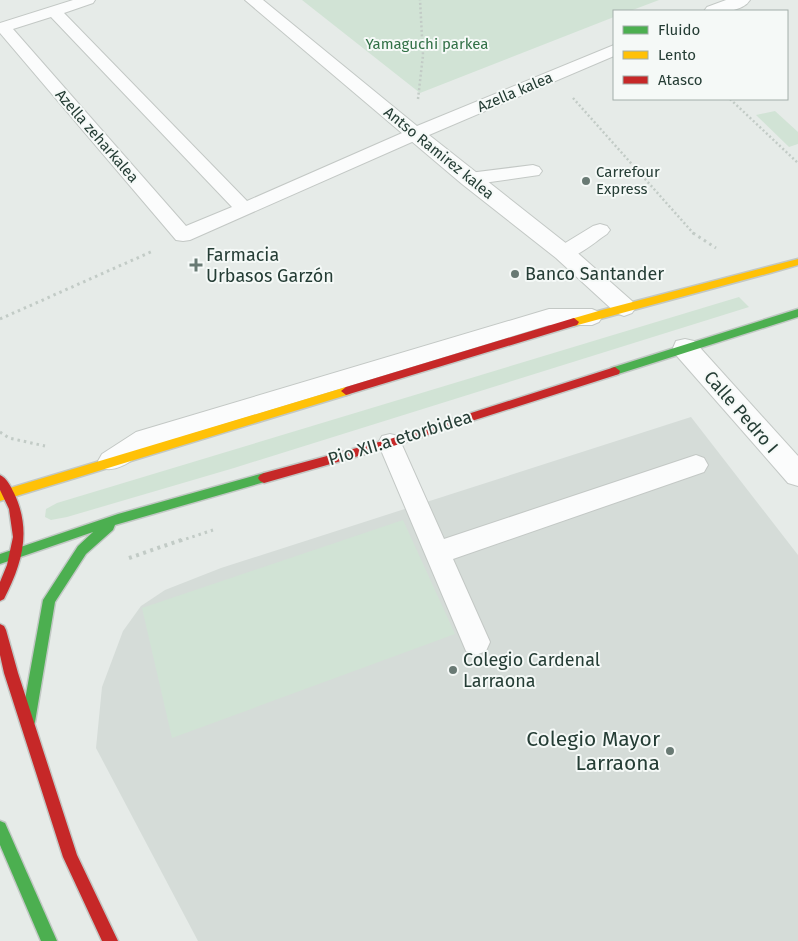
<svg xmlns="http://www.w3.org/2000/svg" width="798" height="941" font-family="'Fira Sans',sans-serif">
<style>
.built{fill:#d5dcd8}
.green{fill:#d1e3d5}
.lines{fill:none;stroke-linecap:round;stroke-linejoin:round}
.lane-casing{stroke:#c3c8c5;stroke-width:2}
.street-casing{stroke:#c3c8c5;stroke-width:2}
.fast-casing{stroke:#c2c8c5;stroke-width:3}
.slow-casing{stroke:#c2c8c5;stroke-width:3}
.jam-casing{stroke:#c2c8c5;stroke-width:3}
.path-far2{stroke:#c2cbc6;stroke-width:2.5;stroke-dasharray:2 2.5;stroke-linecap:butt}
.path-far1{stroke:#c2cbc6;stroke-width:3;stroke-dasharray:2.5 4;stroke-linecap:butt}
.path{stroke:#c2cbc6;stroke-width:4;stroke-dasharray:3 4.5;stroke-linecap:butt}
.lane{fill:#fbfcfc;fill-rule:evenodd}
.street{fill:#fbfcfc;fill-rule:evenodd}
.fast{fill:#4caf50;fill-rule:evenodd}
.slow{fill:#ffc107;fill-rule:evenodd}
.jam{fill:#c62828;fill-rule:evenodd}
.poi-dot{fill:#697a74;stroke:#f5f9f7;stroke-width:2}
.labels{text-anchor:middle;stroke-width:4;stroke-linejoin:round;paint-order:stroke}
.far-park-label{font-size:15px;fill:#327147;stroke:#f5f9f7}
.far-street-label{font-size:15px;fill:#253d35;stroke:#f5f9f7}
.far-poi-label{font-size:15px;fill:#253d35;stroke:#f5f9f7;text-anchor:start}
.poi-label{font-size:18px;fill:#253d35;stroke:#f5f9f7;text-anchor:start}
.street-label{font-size:18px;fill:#253d35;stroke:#f5f9f7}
.near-poi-label{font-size:21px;fill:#253d35;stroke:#f5f9f7;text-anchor:end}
</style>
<rect width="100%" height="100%" fill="#e6ebe8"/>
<path class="built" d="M691,417L798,555V941H198L96,748L102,687L123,631L141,606L165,590L221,568Z"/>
<g class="green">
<path d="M302,0H659L630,11H614V17L420,93Z"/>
<path d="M775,111L798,132V144L789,147L756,115Z"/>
<path d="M739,297L749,307L234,468L67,517L51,520L45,517L46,509L57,503Z"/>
<path d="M403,520L455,634L172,738L142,608Z"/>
</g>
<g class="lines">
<defs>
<g id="lane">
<path d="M73,0H95L93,3L64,13L247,201L409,130L415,129L421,130L424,134L421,138L190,240L183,241L176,240L0,33V23ZM51,17L232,207L186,226L13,29Z"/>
<path d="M533,165L539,167L542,171L539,175L469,185L463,183L460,179L463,175L469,173Z"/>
<path d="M600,224L607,226L610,230L607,234C593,243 574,262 557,258L554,253L557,248L593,226Z"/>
<path d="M549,309H592L599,312L602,317L599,322L592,325H549L152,446C137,456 119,474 102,468L98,461L102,454L136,432Z"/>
<path d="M390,434L398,436L444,539L696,455L704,458L708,465L704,472L453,559L490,642L486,651L476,655L466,651L378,443L382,436Z"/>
</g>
<g id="street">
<path d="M245,0H263L417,126L614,45V56L429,135L572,248L632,301L636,307L632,313L624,316L616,313L556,258L462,184Z"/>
<path d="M726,0H750C742,13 718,12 704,11L707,7Z"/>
<path d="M685,339L694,341L798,456V486L788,483L676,355L673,348L676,341Z"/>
</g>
<g id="fast">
<path d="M798,309V317L615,375L610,371L611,368Z"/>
<path d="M264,473L268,475L270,478L268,481L115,525L113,530L86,554L55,602L35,722L33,727L28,729L23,727L21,722L43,600L78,546L93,532L0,564V554L118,514Z"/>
<path d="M0,821L5,823L57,941H41L0,845Z"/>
</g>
<g id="slow">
<path d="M798,259V265L770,273L574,326L569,322L571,319L602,310Z"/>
<path d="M346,387L350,388L351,391L350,394L0,501V491Z"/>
</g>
<g id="jam">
<path d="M574,318L579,322L577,325L346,395L341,391L346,387Z"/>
<path d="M615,367L620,371L619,374L390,447L264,483L260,481L258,478L260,475L264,473L390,439Z"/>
<path d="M0,475C7,478 11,487 14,493C32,531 22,564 4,599L0,601V582L7,565L13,537L9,509L0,490Z"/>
<path d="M0,624L4,626L6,630L18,673L77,855L118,941H102L63,857L4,673L0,655Z"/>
</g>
</defs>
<use href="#lane" class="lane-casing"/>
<use href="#street" class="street-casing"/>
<use href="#fast" class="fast-casing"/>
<use href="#slow" class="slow-casing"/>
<use href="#jam" class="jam-casing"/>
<g class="path-far2">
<path d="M573,98L694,234"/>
<path d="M418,99L423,55L420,0"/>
<path d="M730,99L798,163"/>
</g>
<g class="path-far1">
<path d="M693,233L716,248"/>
<path d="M0,319L153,251"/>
<path d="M0,432L9,438L45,446"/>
<path d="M180,541L213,530"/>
</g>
<path class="path" d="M129,558L184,539"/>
<use href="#lane" class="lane"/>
<use href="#street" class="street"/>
<use href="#fast" class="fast"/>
<use href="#slow" class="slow"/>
<use href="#jam" class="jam"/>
</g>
<g class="poi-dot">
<circle cx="586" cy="181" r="5"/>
<path d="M193.5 257.5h5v5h5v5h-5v5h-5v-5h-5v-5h5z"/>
<circle cx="515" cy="274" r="5"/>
<circle cx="453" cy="670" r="5"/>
<circle cx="670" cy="751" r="5"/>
</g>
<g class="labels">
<g class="far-park-label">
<text x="427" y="49">Yamaguchi parkea</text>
</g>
<g class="far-street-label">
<text transform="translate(515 92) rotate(-23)" y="5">Azella kalea</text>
<text transform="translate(97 136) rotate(49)" y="5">Azella zeharkalea</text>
<text transform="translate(439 153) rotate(39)" y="5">Antso Ramirez kalea</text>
</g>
<g class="far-poi-label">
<text x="596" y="177">Carrefour<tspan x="596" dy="17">Express</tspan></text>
</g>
<g class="poi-label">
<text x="206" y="261">Farmacia<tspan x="206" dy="21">Urbasos Garzón</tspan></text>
<text x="525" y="280">Banco Santander</text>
<text x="463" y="666">Colegio Cardenal<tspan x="463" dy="21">Larraona</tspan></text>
</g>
<g class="street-label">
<text transform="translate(741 412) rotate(49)" y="6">Calle Pedro I</text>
<text transform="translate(400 438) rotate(-17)" y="6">Pio XII.a etorbidea</text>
</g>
<g class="near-poi-label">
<text x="660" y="746">Colegio Mayor<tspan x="660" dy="24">Larraona</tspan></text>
</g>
</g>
<rect x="613" y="10" width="175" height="90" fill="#f5f9f7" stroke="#a2aea9"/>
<rect x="623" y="26" width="25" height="8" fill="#4caf50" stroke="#a2aea9"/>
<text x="658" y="35" font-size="15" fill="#253d35">Fluido</text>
<rect x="623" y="51" width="25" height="8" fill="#ffc107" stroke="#a2aea9"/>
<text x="658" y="60" font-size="15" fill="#253d35">Lento</text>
<rect x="623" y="76" width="25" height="8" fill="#c62828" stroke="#a2aea9"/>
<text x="658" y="85" font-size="15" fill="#253d35">Atasco</text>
</svg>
